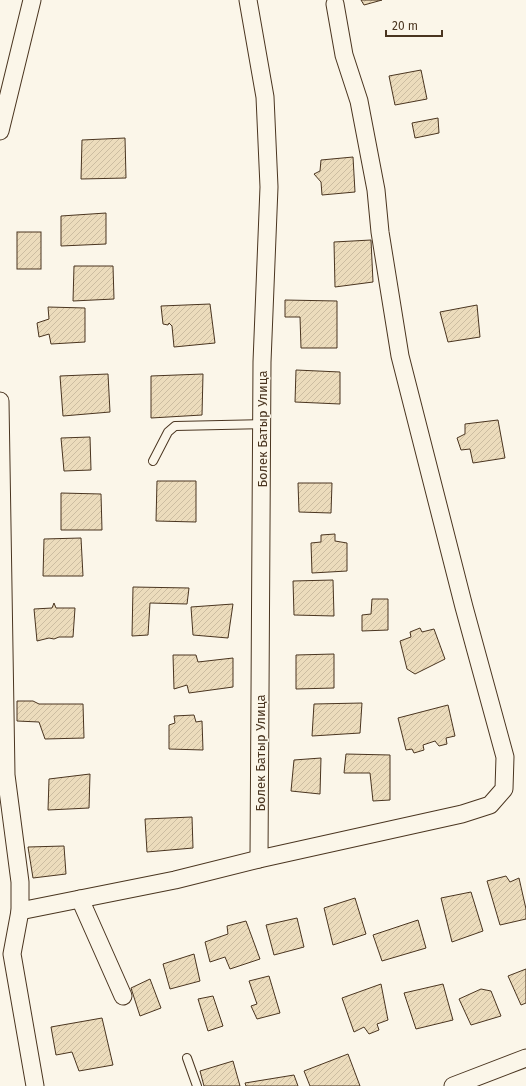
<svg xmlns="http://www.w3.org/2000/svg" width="526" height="1086" font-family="'Fira Sans',sans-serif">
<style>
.building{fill:url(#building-hatch);stroke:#4a3520}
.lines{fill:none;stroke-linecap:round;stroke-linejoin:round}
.service-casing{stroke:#4a3520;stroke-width:10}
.minor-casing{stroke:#4a3520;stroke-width:19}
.service{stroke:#fbf6e9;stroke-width:8}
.minor{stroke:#fbf6e9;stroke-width:17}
.labels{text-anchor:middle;stroke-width:3;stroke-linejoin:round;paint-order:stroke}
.street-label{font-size:13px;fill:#4a3520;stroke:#fbf6e9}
</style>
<defs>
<pattern id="building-hatch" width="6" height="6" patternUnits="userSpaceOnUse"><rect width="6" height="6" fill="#ecdcbc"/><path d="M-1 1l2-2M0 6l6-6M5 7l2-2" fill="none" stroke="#ccbda1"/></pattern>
</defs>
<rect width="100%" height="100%" fill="#fbf6e9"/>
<g class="building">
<path d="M361,0H382L364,5Z"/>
<path d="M421,70L427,99L395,105L389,76Z"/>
<path d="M438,118L439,133L415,138L412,123Z"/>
<path d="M125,138L126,178L81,179L82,140Z"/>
<path d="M353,157L355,192L322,195L321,182L314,174L320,171L321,160Z"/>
<path d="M106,213V244L61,246V216Z"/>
<rect x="17" y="232" width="24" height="37"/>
<path d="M371,240L373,282L335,287L334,242Z"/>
<path d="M74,266H113L114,299L73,301Z"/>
<path d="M285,300L337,301V348H301L300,317H285Z"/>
<path d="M210,304L215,343L174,347L172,326L169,323L168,325L163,324L161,306Z"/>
<path d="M477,305L480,337L448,342L440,312Z"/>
<path d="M48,307L85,308V342L51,344L49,334L39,337L37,323L49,319Z"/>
<path d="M296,370L340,372V404L295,402Z"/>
<path d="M108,374L110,412L63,416L60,376Z"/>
<path d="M203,374L202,415L151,418V376Z"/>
<path d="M498,420L505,458L473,463L470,449L461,450L457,438L465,434V424Z"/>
<path d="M90,437L91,470L64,471L61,438Z"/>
<path d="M157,481H196V522L156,521Z"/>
<path d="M298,483H332L331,513L299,512Z"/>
<path d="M61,493L101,494L102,530H61Z"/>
<path d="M335,534V541L347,543V571L312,573L311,543L321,542V535Z"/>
<path d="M81,538L83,576H43L44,539Z"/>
<path d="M333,580L334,616L294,615L293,581Z"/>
<path d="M133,587L189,588L187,604L150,603L148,635L132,636Z"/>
<path d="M372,599H388V630L362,631V615L371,614Z"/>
<path d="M54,603L56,608H75L73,637H59L54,639L49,638L37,641L34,609L52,608Z"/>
<path d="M233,604L228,638L193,635L191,607Z"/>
<path d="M420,628L422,632L434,629L445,659L415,674L407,669L400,641L411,637L410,632Z"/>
<path d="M334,654V688L296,689V655Z"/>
<path d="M173,655H196L198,662L233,658V687L189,693L187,685L174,689Z"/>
<path d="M17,701H33L39,704H83L84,738L45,739L39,722L17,721Z"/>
<path d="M362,703L360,733L312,736L314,704Z"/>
<path d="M448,705L455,736L446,738L447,744L439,746L435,741L423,745L424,750L414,753L412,749L406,750L398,718Z"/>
<path d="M194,715L196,722L202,721L203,750L169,749V725L175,723L174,716Z"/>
<path d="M346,754L390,755V800L373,801L370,773H344Z"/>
<path d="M321,758L320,794L291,791L294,760Z"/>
<path d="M90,774L89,808L48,810L49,779Z"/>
<path d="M192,817L193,848L147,852L145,819Z"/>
<path d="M64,846L66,874L33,878L28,847Z"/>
<path d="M506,876L510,882L519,878L526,909V919L500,925L487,881Z"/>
<path d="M471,892L483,931L452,942L441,898Z"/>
<path d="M355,898L366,934L333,945L324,908Z"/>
<path d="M297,918L304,947L274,955L266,925Z"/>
<path d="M418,920L426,948L382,961L373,935Z"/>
<path d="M246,921L260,959L230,969L225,957L210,962L205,942L228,934L227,926Z"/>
<path d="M194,954L200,981L170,989L163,964Z"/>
<path d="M526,969V1003L521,1005L508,976Z"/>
<path d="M269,976L280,1013L257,1019L251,1006L257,1004L249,981Z"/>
<path d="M150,979L161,1008L140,1016L131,988Z"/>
<path d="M381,984L388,1020L377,1024L379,1030L369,1034L364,1027L354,1032L342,998Z"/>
<path d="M443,984L453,1020L416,1029L404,993Z"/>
<path d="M481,989L491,991L501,1016L471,1025L459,999Z"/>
<path d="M213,996L223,1026L208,1031L198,999Z"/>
<path d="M102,1018L113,1065L79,1071L72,1052L56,1055L51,1027Z"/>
<path d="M348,1054L360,1086H310L304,1071Z"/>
<path d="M233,1061L240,1086H204L200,1071Z"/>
<path d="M294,1075L298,1086H246L245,1083Z"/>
</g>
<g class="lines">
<defs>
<g id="service">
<path d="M153,461L168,432L175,426L262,424"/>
<path d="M187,1058L197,1086"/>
</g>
<g id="minor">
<path d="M248,0L265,97L269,187L262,362L259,859"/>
<path d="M0,131L32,0"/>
<path d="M0,401L6,775L20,882V911L12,954L35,1086"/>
<path d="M80,899L123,996"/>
<path d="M20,911L175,880L259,859L462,814L490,805L504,789L505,757L464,607L400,356L380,232L376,190L359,101L344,55L335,4"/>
<path d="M453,1086L526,1058"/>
</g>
</defs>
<use href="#service" class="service-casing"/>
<use href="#minor" class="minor-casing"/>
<use href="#service" class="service"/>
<use href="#minor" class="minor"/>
</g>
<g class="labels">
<g class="street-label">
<text transform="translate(262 429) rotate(-90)" y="5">Болек Батыр Улица</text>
<text transform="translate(260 753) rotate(-90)" y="5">Болек Батыр Улица</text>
</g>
</g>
<path d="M386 30v6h56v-6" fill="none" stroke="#4a3520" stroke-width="2"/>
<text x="392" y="30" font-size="12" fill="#4a3520" stroke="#fbf6e9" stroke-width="3" paint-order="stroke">20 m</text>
</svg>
